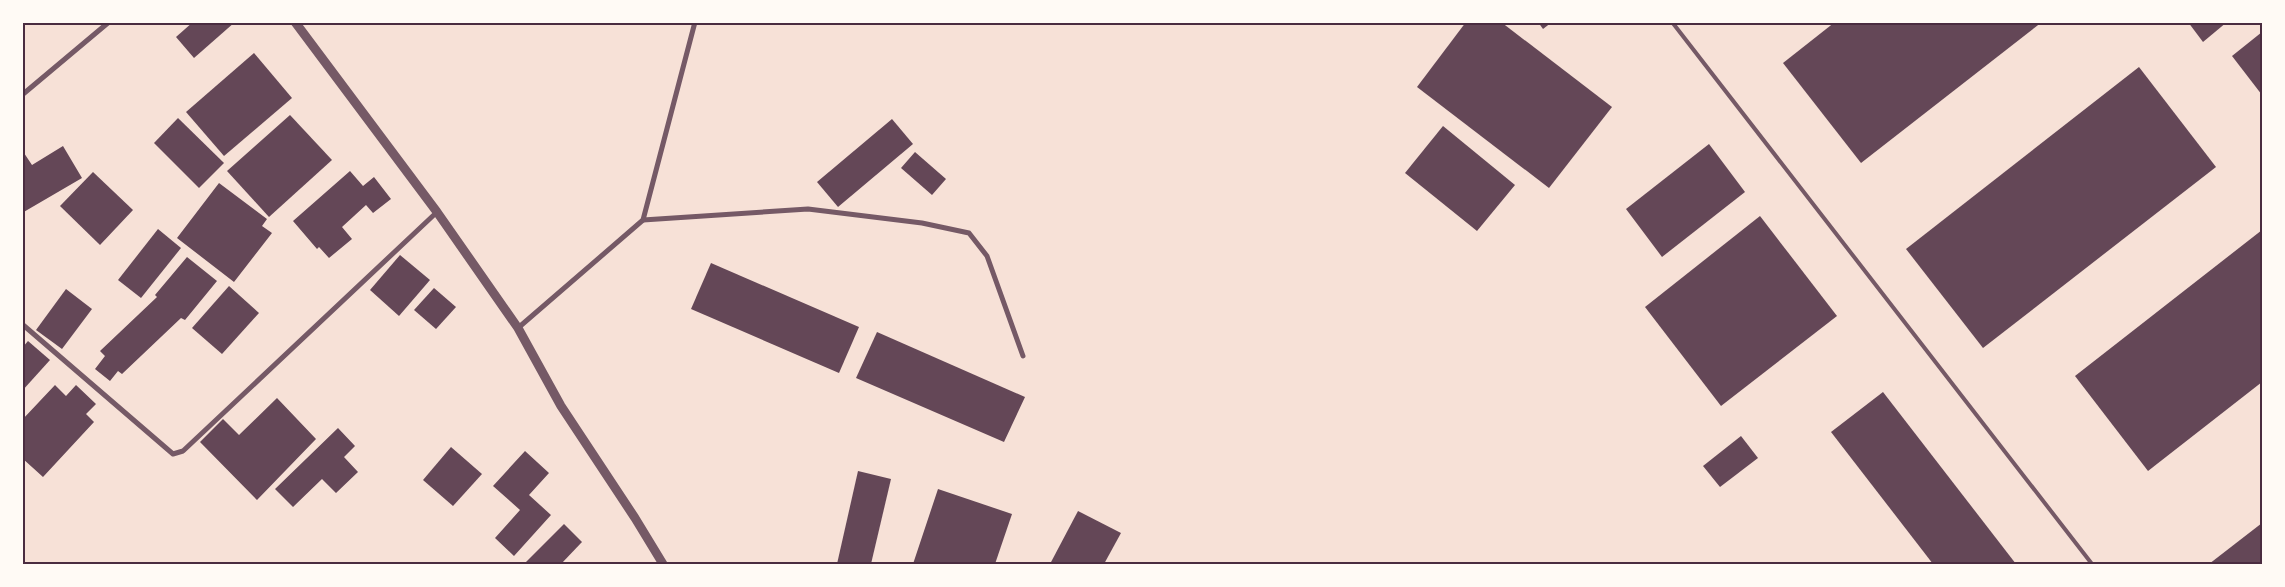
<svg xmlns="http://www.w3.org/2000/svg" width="2285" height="587" font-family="'Alegreya Sans',sans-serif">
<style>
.building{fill:#644757}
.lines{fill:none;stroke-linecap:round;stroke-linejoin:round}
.service{stroke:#755966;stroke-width:4}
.minor{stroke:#755966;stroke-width:5}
.tertiary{stroke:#755966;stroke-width:9}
.neatline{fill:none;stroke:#4a2c40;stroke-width:2}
</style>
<rect width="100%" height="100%" fill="#f7e1d7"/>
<g class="building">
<path d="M193,22H235L194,58L176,37Z"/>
<path d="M1466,22H1501L1612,107L1549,188L1417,87Z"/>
<path d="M1538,22H1552L1543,29Z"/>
<path d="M1835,22H2042L1861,163L1783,63Z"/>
<path d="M2188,22H2227L2203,42Z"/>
<path d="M2262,32V95L2232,56Z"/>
<path d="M254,53L292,98L224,156L186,112Z"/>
<path d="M2139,67L2216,167L1983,348L1906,249Z"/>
<path d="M290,115L332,160L269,217L227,171Z"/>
<path d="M178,118L224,163L199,188L154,143Z"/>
<path d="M892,119L913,144L838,207L817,182Z"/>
<path d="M1443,126L1515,185L1477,231L1405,173Z"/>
<path d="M1709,144L1745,192L1662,257L1626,209Z"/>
<path d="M63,146L82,178L22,213V150L32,165Z"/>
<path d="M915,152L946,179L932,195L901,168Z"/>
<path d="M350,171L363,186L374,177L391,199L373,213L366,205L342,227L352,239L329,258L319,247L317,249L293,221Z"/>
<path d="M93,172L133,210L100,245L60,206Z"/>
<path d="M219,183L267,219L262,226L272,233L234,282L177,238Z"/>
<path d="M1760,216L1837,316L1721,406L1645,307Z"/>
<path d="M158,229L181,248L141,298L118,280Z"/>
<path d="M2262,230V382L2148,471L2075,376Z"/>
<path d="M400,255L430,280L399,316L370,290Z"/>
<path d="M187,257L217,281L185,320L181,318L122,374L118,371L110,381L95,369L105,356L100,351L157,297L155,295Z"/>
<path d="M711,263L859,327L839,373L691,309Z"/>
<path d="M229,286L259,313L222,354L192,328Z"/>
<path d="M434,288L456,307L436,329L414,310Z"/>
<path d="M66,289L92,309L62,349L36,330Z"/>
<path d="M877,332L1025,397L1004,442L856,378Z"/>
<path d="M28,341L50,360L22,391V348Z"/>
<path d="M55,385L66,396L76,385L96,404L86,414L94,422L43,477L22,458V420Z"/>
<path d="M1883,392L2016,564H1933L1831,432Z"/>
<path d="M277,398L316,439L257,500L200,442L223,419L239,435Z"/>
<path d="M338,428L355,446L344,457L358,472L336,493L322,479L293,507L275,489Z"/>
<path d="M1741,436L1758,458L1720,487L1703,466Z"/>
<path d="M451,447L482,474L453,506L423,480Z"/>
<path d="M525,451L549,473L529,495L551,515L514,556L495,538L520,510L493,486Z"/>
<path d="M858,471L891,479L871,564H837Z"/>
<path d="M938,489L1012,514L995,564H913Z"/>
<path d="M1078,511L1121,533L1104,564H1050Z"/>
<path d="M2262,523V564H2209Z"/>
<path d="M564,524L582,542L561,564H524Z"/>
</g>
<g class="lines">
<path class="service" d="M1672,22L2092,564"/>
<g class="minor">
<path d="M22,95L109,22"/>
<path d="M643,220L808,209L922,223L969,233L987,256L1023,356"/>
<path d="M22,324L173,454L183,451L437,212"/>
<path d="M518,328L643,220L695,22"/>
</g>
<path class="tertiary" d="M295,22L437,212L518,328L561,406L635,518L663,564"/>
</g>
<rect width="2285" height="587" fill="none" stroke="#fffaf5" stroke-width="48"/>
<rect x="24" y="24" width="2237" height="539" class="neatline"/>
</svg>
